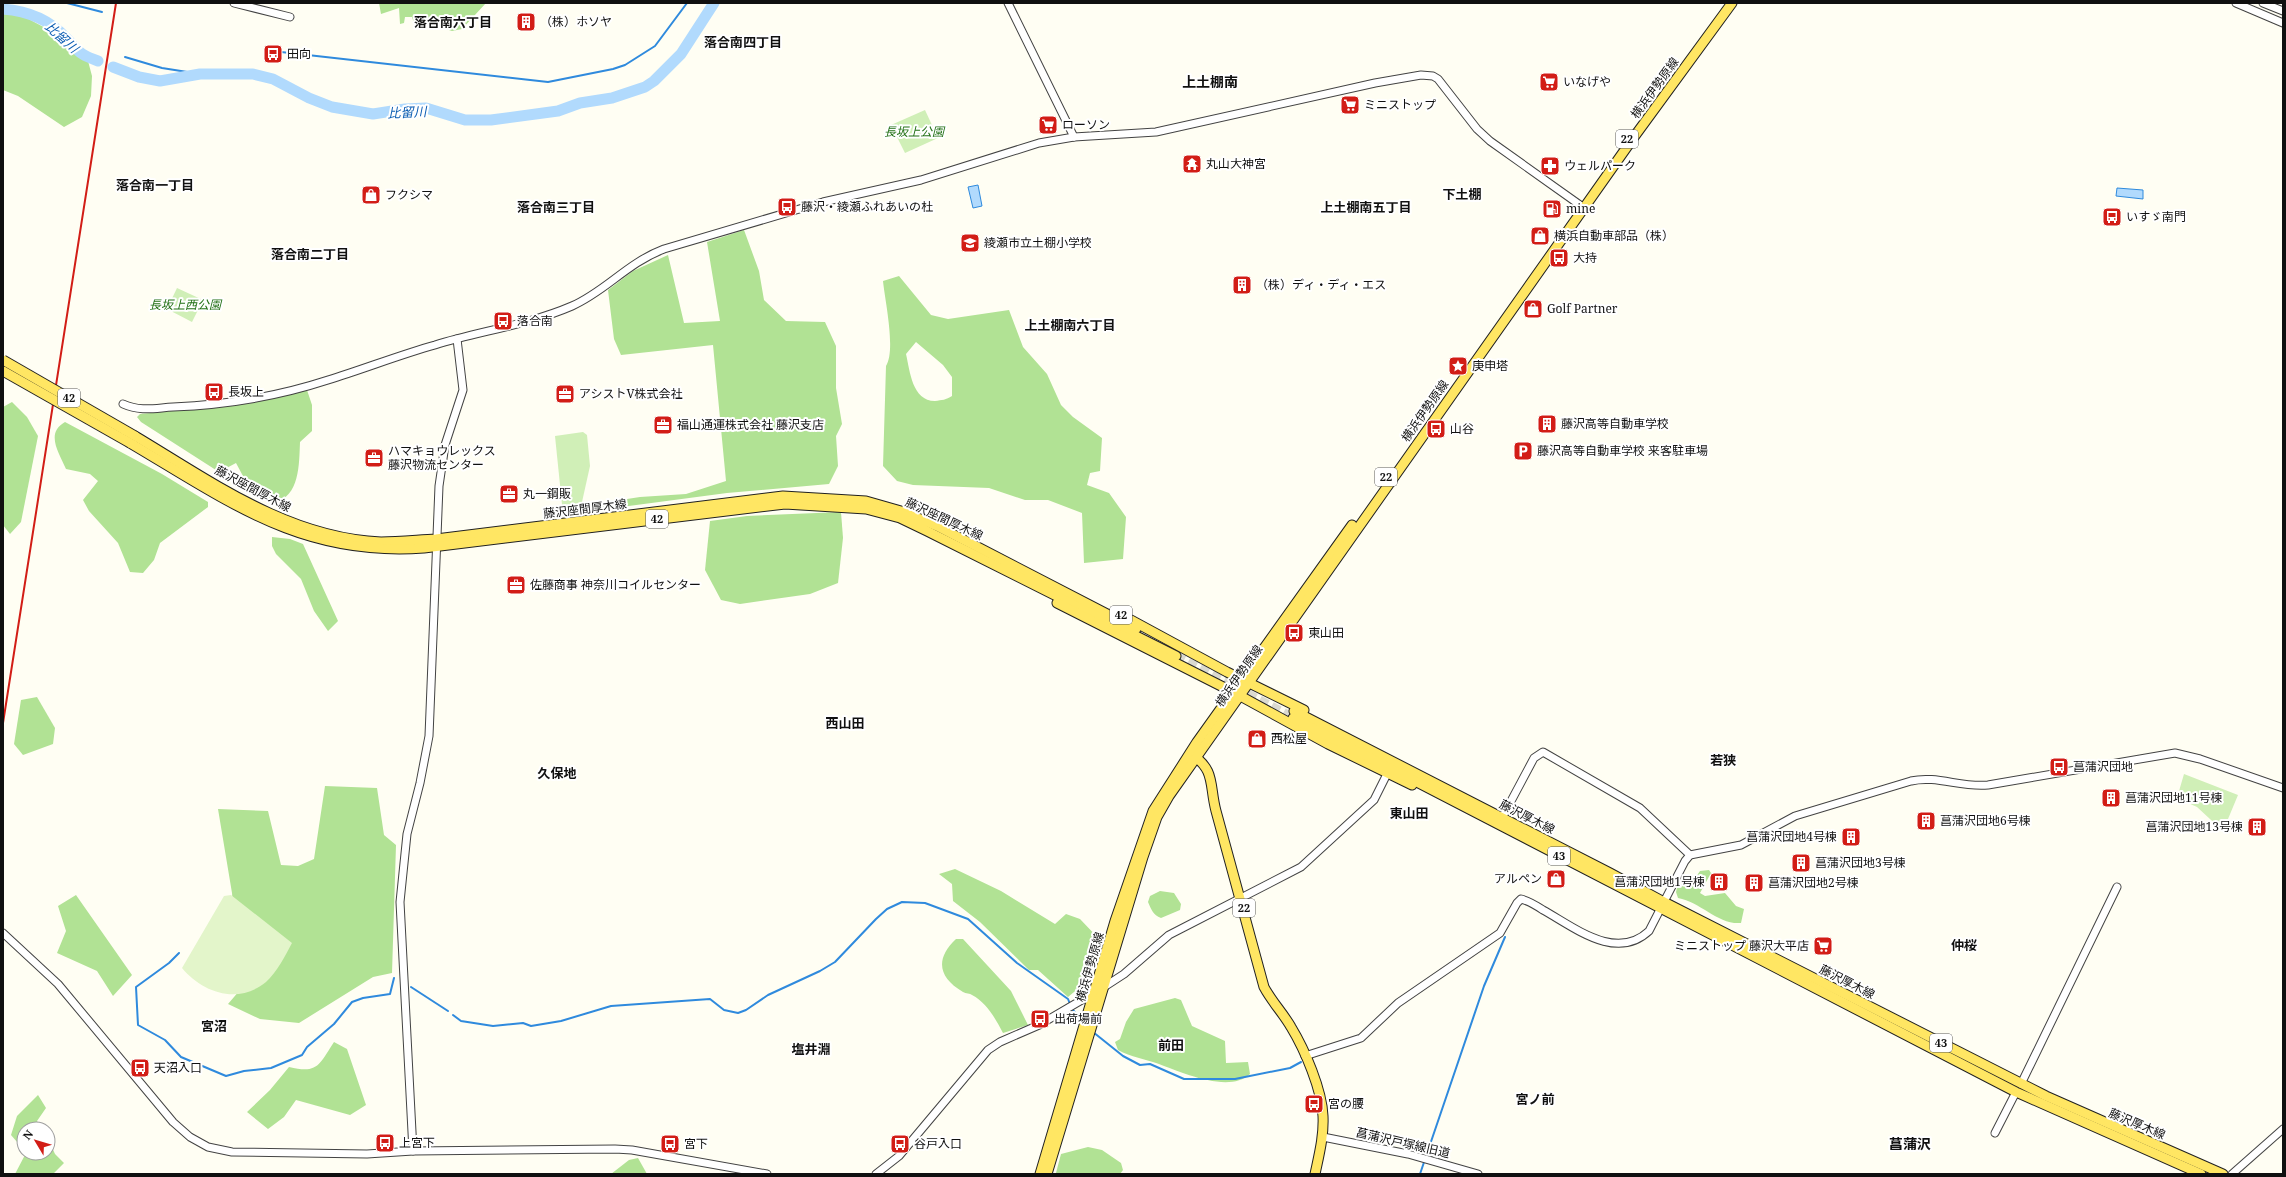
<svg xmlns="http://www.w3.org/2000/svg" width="2286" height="1177" font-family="'Noto Serif','Noto Sans JP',serif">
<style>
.green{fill:#d0efb7}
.forest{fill:#b1e294;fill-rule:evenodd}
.pitch{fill:#e3f5ca}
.water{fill:#b1dafd;stroke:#2f8add}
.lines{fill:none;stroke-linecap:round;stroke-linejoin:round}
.stream{stroke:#2f8add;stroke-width:2}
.river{stroke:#b1dafd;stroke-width:11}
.primary-tunnel{stroke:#dbdad1;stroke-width:9;stroke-dasharray:9 4.5;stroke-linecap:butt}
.tertiary-casing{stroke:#434343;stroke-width:9}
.primary-casing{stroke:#212121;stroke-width:11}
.tertiary{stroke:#fff;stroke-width:7}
.primary{stroke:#ffe663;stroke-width:9}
.rail{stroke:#d21d16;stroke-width:2}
.primary-bridge-casing{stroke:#212121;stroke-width:11;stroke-linecap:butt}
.primary-bridge{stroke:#ffe663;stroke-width:9}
.labels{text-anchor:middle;stroke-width:4;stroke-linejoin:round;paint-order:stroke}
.shield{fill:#fff;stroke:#585858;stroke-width:1}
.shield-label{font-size:11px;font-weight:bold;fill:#101010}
.poi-label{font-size:12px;fill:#101010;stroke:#fff;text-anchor:start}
.street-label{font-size:12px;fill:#101010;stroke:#fff}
.park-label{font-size:12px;font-style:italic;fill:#237117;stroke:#fff}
.neighbourhood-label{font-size:13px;font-weight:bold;fill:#101010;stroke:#fff}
.water-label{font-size:13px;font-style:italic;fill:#095bb2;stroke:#fff}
.quarter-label{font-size:14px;font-weight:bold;fill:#101010;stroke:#fff}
</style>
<rect width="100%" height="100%" fill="#fffef3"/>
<g class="green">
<path d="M925,110L938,138L905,153L891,125Z"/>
<path d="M177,288L203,300L192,322L167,309Z"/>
<path d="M583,432L587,435L590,466L580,511L577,514H563L555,436Z"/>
<path d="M2184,774L2238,795L2223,831L2197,807L2177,798Z"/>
</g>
<g class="forest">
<path d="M379,3H486L462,29L452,31L431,24L415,26L412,17H405L404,23L400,24L399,8L381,14Z"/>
<path d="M3,14L21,15L51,31L88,61L92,76L91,96L82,117L64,127L18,96L3,90Z"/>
<path d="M744,230L759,271L764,300L786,321L825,322L836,346V388L842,424L836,436L838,466L829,484L727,493L606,509L601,507V503L640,497L686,494L726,481L713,345L621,355L614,339L608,290L633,271L668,255L684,323L720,321L707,242Z"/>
<path d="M899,276L931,315L948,319L1009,310L1023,347L1047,374L1061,405L1073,417L1102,438L1100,471L1090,473L1087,485L1109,493L1126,517L1123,559L1084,563L1082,513L1048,500H1025L989,488L913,485L897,481L883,466L886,366C896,350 885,301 883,281ZM916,342L943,365L952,377V396C946,400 942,400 935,401C912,401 910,371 906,354Z"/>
<path d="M307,390L312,405V431L300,442C299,465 300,496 274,503L251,491L236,463L219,472L141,422L137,417L140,414L252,403Z"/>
<path d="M12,402L27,417L38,436L21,522L10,534L3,525V407Z"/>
<path d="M65,422L162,474L208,502V507L160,543L154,560L143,573L130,572L118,543L89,511L83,500L98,481L90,474L66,469C59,453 45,433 65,422Z"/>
<path d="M841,512L843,538L838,583L810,594L740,604L721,600L705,570L710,521L747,516Z"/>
<path d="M272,537L290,539L303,544L338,621L328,631L314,611L301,579L276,554L272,546Z"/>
<path d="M37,697L55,728L53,744L23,755L14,744L21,700Z"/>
<path d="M325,786L377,788L384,835L396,845L392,973L373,977L299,1023L260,1019L228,1004L240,990L232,893L218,809L268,811L281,865L298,866L314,859Z"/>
<path d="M955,869L1001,891L1055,924L1066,914L1080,919L1100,940L1096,960L1086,982L1068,997L1038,970H1029L980,922L953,901L952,884L939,874Z"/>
<path d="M1709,870L1711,873L1700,893L1705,896L1725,893L1736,906L1744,909L1741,923C1718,925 1701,902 1678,898L1676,892L1678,884H1691L1700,871Z"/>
<path d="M1160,891L1174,893L1181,904L1180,910L1161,918C1153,915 1151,909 1148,902L1150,896Z"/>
<path d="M76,895L132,975L113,996L97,971L57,953L66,931L58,906Z"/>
<path d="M956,939H963L1011,991L1028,1025L1003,1033C995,1018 987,1003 972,995C970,993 966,994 963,992C938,977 935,959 956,939Z"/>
<path d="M1175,998L1181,1000L1192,1026L1225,1041L1226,1063L1248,1062L1250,1074C1229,1094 1181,1072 1159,1064C1145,1059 1131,1057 1118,1050L1115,1042L1120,1039L1126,1022L1134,1009Z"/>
<path d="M334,1042L347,1049L366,1105L350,1115L296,1100L284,1117L268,1129L247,1112L270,1090L289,1067C318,1074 319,1065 334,1042Z"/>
<path d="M38,1095L46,1108L37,1121L42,1129H24V1150L11,1135L17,1116Z"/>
<path d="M48,1139L55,1154L64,1163L53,1174H15L26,1153H48Z"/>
<path d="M1088,1147L1102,1150L1121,1163L1123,1170L1120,1174L1056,1173L1061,1154Z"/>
<path d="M638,1158L647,1174H611L629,1160Z"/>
</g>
<path class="pitch" d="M231,895L292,943C285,956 277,972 266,982C238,1005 203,993 182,968L224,896Z"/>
<g class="water">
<path d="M978,185L982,206L973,208L968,187Z"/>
<path d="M2117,188L2143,190V199L2116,196Z"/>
</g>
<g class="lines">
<g class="stream">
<path d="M67,3L102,12"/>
<path d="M281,52L548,82L613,69L625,65L655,46L687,3"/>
<path d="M125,57L162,68L200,74"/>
<path d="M179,953L169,963L136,987L138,1025L165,1040L181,1057L226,1076L244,1071L271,1068L302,1055L307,1047L334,1024L352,1002L363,998L390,994L394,978"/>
<path d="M411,987L448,1011"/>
<path d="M1071,1008L1083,1021"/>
<path d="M453,1015L461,1021L493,1026L523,1023L531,1026L561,1021L611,1006L710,999L724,1010L738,1013L746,1010L768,995L820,971L835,962L876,919L887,909L902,902L925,903L968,919L1017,963L1068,999L1070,1004"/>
<path d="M1093,1032L1123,1056L1140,1065L1150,1064L1184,1079H1235L1290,1068L1301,1062"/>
<path d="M1420,1174L1484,986L1505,937"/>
</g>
<g class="river">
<path d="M3,9C28,11 49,19 66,38C79,51 78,54 98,61"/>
<path d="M113,67L139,77L160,81L200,74H253L273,79L309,98L332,107L373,114L405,109L426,108L465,120H491L558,111L580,103L612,98L645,87L654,81L681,54L714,3"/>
</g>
<path class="primary-tunnel" d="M1176,656L1292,717"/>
<defs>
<g id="tertiary">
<path d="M234,3L290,17"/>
<path d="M1008,3L1074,137"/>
<path d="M2236,3L2283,23"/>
<path d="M2263,3L2283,11"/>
<path d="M123,404C141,412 155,408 173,407C225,405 279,396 328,380C364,369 399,355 435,345C480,331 528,325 572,306C606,291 627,263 664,249L823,202L921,180L1039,143L1074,137L1156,132L1375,83L1421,75L1433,76L1438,79L1477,129L1490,141L1580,205"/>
<path d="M1502,818L1534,758L1543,752L1640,808L1690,855"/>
<path d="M3,933L58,984L173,1122L190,1137L208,1147L232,1152L367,1154L413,1151L615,1149L632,1150L767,1174"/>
<path d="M1305,1056L1361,1038L1398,1003L1500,933L1517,903L1521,899C1529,901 1537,906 1543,910C1574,927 1616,962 1649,931L1685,861L1690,855L1741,845L1795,816L1911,781C1936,775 1962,788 1988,785L2175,753L2200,759L2283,788"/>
<path d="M2021,1084L2117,887"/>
<path d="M1995,1133L2016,1092"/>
<path d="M1323,1137L1408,1154L1478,1174"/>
<path d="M413,1151L400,902L407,834L420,783L429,736L439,486L445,445L463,390L457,339"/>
<path d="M876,1174L899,1156L988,1050L1000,1042L1039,1025L1104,987L1124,974L1169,935L1301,867L1374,800L1387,774"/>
<path d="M2232,1174L2283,1129"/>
</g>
<g id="primary">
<path d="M135,436C212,482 288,538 381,542C399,542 417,540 436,539L783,496L866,501L901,511L937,526L1136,629"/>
<path d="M130,443C230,502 302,557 424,548L785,504L866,509L900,518L927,531L1176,656"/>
<path d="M1057,603L1233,692L1328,744L1412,785"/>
<path d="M1131,620L1227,672L1304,710"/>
<path d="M1294,711L1610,873L1664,902L2046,1096L2223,1174"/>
<path d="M1293,718L2016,1092L2201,1174"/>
<path d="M1191,754C1216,770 1209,785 1216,811L1264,987C1272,1002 1283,1013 1291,1027C1305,1050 1322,1090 1323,1116C1324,1136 1319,1155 1315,1174"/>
<path d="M1040,1174L1115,921L1153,811L1197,742L1352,525"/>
<path d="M1047,1174L1143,857L1157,817L1169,796L1634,137L1732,3"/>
</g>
</defs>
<use href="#tertiary" class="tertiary-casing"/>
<use href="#primary" class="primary-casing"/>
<use href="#tertiary" class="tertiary"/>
<use href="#primary" class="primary"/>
<path class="rail" d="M3,723L116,3"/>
<defs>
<g id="primary-bridge">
<path d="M3,360L135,436"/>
<path d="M3,371L130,443"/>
</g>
</defs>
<use href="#primary-bridge" class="primary-bridge-casing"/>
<use href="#primary-bridge" class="primary-bridge"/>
</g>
<defs>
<symbol id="building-square" viewBox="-11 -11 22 22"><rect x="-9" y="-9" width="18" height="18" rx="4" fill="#d21d16" stroke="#fff"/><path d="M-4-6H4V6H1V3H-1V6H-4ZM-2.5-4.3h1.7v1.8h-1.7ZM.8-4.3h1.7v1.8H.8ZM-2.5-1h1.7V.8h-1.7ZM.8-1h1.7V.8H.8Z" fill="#fff"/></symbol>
<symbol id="bus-square" viewBox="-11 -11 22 22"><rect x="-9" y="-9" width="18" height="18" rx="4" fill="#d21d16" stroke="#fff"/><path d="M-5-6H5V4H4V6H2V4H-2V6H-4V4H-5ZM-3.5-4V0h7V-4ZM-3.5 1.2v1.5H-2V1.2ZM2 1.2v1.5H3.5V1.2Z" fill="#fff"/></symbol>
<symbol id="supermarket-square" viewBox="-11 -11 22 22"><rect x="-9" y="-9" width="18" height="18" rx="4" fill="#d21d16" stroke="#fff"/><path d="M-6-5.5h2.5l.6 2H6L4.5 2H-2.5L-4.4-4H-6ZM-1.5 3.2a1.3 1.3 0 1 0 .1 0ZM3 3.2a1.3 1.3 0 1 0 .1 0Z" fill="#fff"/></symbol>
<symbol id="temple-square" viewBox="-11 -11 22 22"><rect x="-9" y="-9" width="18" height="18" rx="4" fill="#d21d16" stroke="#fff"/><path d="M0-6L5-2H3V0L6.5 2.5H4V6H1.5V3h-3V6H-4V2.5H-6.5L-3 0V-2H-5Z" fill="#fff"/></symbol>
<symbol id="pharmacy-square" viewBox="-11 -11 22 22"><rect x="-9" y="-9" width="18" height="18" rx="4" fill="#d21d16" stroke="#fff"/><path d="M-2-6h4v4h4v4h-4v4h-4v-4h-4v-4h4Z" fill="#fff"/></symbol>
<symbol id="shop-square" viewBox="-11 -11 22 22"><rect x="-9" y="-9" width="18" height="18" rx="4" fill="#d21d16" stroke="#fff"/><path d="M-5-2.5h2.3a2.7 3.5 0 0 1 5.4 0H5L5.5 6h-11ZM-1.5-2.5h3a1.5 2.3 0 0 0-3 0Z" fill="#fff"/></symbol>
<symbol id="fuel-square" viewBox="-11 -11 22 22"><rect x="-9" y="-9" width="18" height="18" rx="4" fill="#d21d16" stroke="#fff"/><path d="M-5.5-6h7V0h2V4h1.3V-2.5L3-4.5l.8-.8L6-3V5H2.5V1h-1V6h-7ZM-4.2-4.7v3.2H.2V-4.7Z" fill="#fff"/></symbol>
<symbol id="school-square" viewBox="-11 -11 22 22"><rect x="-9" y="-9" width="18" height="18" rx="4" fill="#d21d16" stroke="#fff"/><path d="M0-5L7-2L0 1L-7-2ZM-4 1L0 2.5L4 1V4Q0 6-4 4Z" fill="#fff"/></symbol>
<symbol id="sight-square" viewBox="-11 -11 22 22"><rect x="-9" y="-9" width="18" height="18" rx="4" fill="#d21d16" stroke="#fff"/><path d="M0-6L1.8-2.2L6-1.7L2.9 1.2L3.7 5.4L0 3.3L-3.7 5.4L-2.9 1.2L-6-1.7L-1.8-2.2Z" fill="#fff"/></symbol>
<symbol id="office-square" viewBox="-11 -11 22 22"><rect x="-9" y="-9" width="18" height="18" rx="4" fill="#d21d16" stroke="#fff"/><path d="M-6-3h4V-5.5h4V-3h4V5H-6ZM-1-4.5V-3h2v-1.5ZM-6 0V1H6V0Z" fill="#fff"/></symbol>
<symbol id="parking-square" viewBox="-11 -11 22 22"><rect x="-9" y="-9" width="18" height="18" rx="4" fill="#d21d16" stroke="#fff"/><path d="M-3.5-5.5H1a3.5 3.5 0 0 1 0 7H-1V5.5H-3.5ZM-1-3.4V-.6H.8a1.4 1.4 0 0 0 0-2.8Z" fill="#fff"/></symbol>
</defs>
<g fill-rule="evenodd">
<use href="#building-square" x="515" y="11" width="22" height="22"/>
<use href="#bus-square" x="262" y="43" width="22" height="22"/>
<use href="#supermarket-square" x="1538" y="71" width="22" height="22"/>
<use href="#supermarket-square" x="1339" y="94" width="22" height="22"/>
<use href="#supermarket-square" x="1037" y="114" width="22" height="22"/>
<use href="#temple-square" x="1181" y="153" width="22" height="22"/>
<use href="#pharmacy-square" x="1539" y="155" width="22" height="22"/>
<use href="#shop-square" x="360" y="184" width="22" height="22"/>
<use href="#bus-square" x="776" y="196" width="22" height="22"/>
<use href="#fuel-square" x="1541" y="198" width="22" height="22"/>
<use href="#bus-square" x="2101" y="206" width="22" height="22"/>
<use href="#shop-square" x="1529" y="225" width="22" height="22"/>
<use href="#school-square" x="959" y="232" width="22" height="22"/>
<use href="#bus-square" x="1548" y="247" width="22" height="22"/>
<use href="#building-square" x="1231" y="274" width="22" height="22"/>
<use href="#shop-square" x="1522" y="298" width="22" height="22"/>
<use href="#bus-square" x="492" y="310" width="22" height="22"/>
<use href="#sight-square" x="1447" y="355" width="22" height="22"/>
<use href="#bus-square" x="203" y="381" width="22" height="22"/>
<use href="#office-square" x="554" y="383" width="22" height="22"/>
<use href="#building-square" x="1536" y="413" width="22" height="22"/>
<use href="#office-square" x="652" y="414" width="22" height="22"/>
<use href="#bus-square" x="1425" y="418" width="22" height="22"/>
<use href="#parking-square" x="1512" y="440" width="22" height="22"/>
<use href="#office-square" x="363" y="447" width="22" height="22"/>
<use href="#office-square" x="498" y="483" width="22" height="22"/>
<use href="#office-square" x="505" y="574" width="22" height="22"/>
<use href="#bus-square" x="1283" y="622" width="22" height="22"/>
<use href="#shop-square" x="1246" y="728" width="22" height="22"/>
<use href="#bus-square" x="2048" y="756" width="22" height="22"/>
<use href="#building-square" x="2100" y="787" width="22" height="22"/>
<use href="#building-square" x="1915" y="810" width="22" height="22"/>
<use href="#building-square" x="2246" y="816" width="22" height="22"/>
<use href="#building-square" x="1840" y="826" width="22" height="22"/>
<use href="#building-square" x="1790" y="852" width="22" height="22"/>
<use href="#shop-square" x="1545" y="868" width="22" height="22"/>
<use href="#building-square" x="1708" y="871" width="22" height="22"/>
<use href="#building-square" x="1743" y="872" width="22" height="22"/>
<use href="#supermarket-square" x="1812" y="935" width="22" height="22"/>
<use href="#bus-square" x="1029" y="1008" width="22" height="22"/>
<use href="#bus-square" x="129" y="1057" width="22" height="22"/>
<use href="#bus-square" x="1303" y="1093" width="22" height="22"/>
<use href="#bus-square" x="374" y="1132" width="22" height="22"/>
<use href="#bus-square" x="659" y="1133" width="22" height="22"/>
<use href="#bus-square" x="889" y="1133" width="22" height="22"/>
</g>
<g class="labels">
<g class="shield">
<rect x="1616" y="130" width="22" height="18" rx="3"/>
<rect x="58" y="389" width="22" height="18" rx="3"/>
<rect x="1375" y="468" width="22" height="18" rx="3"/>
<rect x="646" y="510" width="22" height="18" rx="3"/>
<rect x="1110" y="606" width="22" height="18" rx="3"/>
<rect x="1548" y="847" width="22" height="18" rx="3"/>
<rect x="1233" y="899" width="22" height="18" rx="3"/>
<rect x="1930" y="1034" width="22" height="18" rx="3"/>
</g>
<g class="shield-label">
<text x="1627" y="143">22</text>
<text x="69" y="402">42</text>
<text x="1386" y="481">22</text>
<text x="657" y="523">42</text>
<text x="1121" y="619">42</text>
<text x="1559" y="860">43</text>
<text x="1244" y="912">22</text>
<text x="1941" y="1047">43</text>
</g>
<g class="poi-label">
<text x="540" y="26">（株）ホソヤ</text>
<text x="287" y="58">田向</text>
<text x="1563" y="86">いなげや</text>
<text x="1364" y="109">ミニストップ</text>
<text x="1062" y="129">ローソン</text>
<text x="1206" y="168">丸山大神宮</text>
<text x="1564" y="170">ウェルパーク</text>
<text x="385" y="199">フクシマ</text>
<text x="801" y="211">藤沢・綾瀬ふれあいの杜</text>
<text x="1566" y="213">mine</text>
<text x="2126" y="221">いすゞ南門</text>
<text x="1554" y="240">横浜自動車部品（株）</text>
<text x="984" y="247">綾瀬市立土棚小学校</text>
<text x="1573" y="262">大持</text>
<text x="1256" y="289">（株）ディ・ディ・エス</text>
<text x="1547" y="313">Golf Partner</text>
<text x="517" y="325">落合南</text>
<text x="1472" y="370">庚申塔</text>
<text x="228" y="396">長坂上</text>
<text x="579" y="398">アシストV株式会社</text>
<text x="1561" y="428">藤沢高等自動車学校</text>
<text x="677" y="429">福山通運株式会社 藤沢支店</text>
<text x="1450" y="433">山谷</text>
<text x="388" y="455">ハマキョウレックス<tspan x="388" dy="14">藤沢物流センター</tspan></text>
<text x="1537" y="455">藤沢高等自動車学校 来客駐車場</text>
<text x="523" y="498">丸一鋼販</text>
<text x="530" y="589">佐藤商事 神奈川コイルセンター</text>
<text x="1308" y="637">東山田</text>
<text x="1271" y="743">西松屋</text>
<text x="2073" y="771">菖蒲沢団地</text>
<text x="2125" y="802">菖蒲沢団地11号棟</text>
<text x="1940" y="825">菖蒲沢団地6号棟</text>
<text x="2243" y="831" text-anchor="end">菖蒲沢団地13号棟</text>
<text x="1837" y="841" text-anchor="end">菖蒲沢団地4号棟</text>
<text x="1815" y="867">菖蒲沢団地3号棟</text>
<text x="1542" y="883" text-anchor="end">アルペン</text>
<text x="1705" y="886" text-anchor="end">菖蒲沢団地1号棟</text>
<text x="1768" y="887">菖蒲沢団地2号棟</text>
<text x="1809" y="950" text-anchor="end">ミニストップ 藤沢大平店</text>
<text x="1054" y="1023">出荷場前</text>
<text x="154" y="1072">天沼入口</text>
<text x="1328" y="1108">宮の腰</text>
<text x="399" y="1147">上宮下</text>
<text x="684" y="1148">宮下</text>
<text x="914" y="1148">谷戸入口</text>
</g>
<g class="street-label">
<text transform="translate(1655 88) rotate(-54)" y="4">横浜伊勢原線</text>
<text transform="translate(1425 411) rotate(-55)" y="4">横浜伊勢原線</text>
<text transform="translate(253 489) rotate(28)" y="4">藤沢座間厚木線</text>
<text transform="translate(585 509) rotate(-7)" y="4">藤沢座間厚木線</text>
<text transform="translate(944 519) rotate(25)" y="4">藤沢座間厚木線</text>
<text transform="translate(1239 676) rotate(-55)" y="4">横浜伊勢原線</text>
<text transform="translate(1527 817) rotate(27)" y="4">藤沢厚木線</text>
<text transform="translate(1090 967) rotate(-74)" y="4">横浜伊勢原線</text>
<text transform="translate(1847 982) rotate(27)" y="4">藤沢厚木線</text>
<text transform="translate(2137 1124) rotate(23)" y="4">藤沢厚木線</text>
<text transform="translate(1403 1143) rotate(13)" y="4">菖蒲沢戸塚線旧道</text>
</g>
<g class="park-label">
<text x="914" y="136">長坂上公園</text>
<text x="185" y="309">長坂上西公園</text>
</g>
<g class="neighbourhood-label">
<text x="453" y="27">落合南六丁目</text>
<text x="743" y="47">落合南四丁目</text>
<text x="155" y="190">落合南一丁目</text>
<text x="1462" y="199">下土棚</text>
<text x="556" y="212">落合南三丁目</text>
<text x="1366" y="212">上土棚南五丁目</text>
<text x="310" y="259">落合南二丁目</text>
<text x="1070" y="330">上土棚南六丁目</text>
<text x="845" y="728">西山田</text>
<text x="1723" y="765">若狭</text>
<text x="557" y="778">久保地</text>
<text x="1409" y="818">東山田</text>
<text x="1964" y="950">仲桜</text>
<text x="214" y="1031">宮沼</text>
<text x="1171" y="1050">前田</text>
<text x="811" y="1054">塩井淵</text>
<text x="1535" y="1104">宮ノ前</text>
</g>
<g class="water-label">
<text transform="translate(62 37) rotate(42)" y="5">比留川</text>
<text transform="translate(407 112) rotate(-3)" y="5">比留川</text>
</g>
<g class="quarter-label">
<text x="1210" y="87">上土棚南</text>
<text x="1910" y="1149">菖蒲沢</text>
</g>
</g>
<rect width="2286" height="1177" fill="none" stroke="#101010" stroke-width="8"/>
<g transform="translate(36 1141) rotate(308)"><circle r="19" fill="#ffffff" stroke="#9f9f9f"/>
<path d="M0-3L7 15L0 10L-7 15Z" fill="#d21d16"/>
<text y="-6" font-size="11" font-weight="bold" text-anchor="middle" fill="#101010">N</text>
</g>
</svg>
